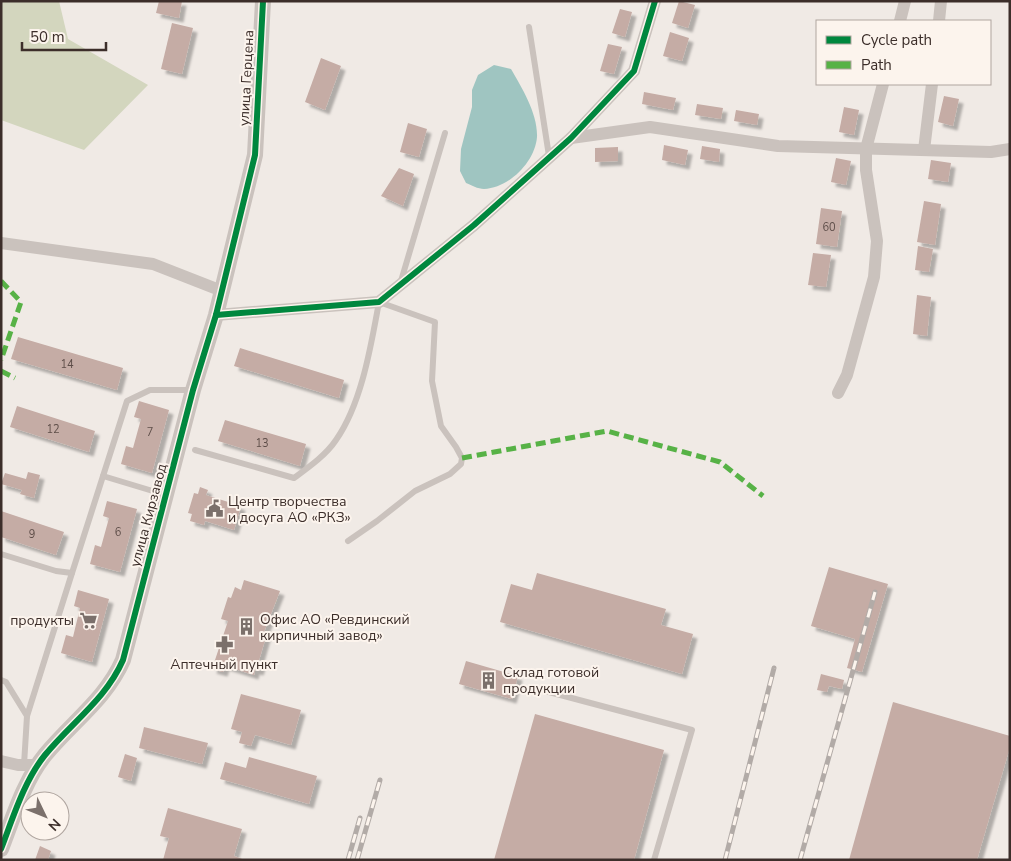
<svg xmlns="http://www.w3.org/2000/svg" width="1011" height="861" font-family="'Nunito Sans',sans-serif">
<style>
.green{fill:#d3d6be}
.water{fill:#9fc5c1}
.building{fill:#c5aca5;filter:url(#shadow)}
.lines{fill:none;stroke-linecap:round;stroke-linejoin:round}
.service{stroke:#cac2bd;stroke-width:6}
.minor{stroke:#cac2bd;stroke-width:12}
.tertiary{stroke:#cac2bd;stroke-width:16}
.rail-casing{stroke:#b2aba7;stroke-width:5}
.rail{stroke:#fcf4ed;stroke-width:3;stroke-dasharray:9;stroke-linecap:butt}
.quiet{stroke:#57b246;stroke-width:5;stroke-dasharray:10 5;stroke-linecap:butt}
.cycleway-casing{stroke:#fcf4ed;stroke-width:9}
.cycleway{stroke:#00873e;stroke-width:6}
.labels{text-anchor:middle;stroke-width:4;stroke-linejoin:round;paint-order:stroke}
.number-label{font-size:11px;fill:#5e4e49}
.street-label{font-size:14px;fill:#3c2e2a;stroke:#fcf4ed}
.poi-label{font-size:14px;fill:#3c2e2a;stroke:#fcf4ed;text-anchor:start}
</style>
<defs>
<filter id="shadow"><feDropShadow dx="4.5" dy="4.5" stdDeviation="1" flood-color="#0004"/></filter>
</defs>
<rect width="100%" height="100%" fill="#f0eae5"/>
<path class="green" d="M1,1H59L68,39L148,85L84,150L1,120Z"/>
<path class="water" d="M494,65L511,69C522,88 538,114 537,137C535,162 509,188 484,189C478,189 471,185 466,183L460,171L461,149L472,107V90L478,75Z"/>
<g class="building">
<path d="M159,1H182L179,18L156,13Z"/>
<path d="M679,1L695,5L688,28L672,23Z"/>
<path d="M620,9L632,12L625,37L612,33Z"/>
<path d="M172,23L193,28L182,74L161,69Z"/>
<path d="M670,32L689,38L682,61L663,56Z"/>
<path d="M608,44L622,47L614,74L600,71Z"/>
<path d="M321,58L341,66L325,110L305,102Z"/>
<path d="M644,92L676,98L673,110L642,104Z"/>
<path d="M944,96L959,99L953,126L938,122Z"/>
<path d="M697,104L723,108L721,119L695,115Z"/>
<path d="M844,107L859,110L854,135L839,132Z"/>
<path d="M736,110L759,114L757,125L734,121Z"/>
<path d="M408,123L427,129L419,157L400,152Z"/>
<path d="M664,145L688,150L685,165L662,160Z"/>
<path d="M702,146L720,149L719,162L700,159Z"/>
<path d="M618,147V161L595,162V148Z"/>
<path d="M836,158L851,161L846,185L831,182Z"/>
<path d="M931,160L951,163L948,182L928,179Z"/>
<path d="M399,168L414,174L403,206L381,196Z"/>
<path d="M924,201L941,204L935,245L917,242Z"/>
<path d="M821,208L842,211L837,247L816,244Z"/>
<path d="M918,246L933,249L929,272L915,270Z"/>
<path d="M813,253L831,255L826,287L808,285Z"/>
<path d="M917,295L931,297L927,336L913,334Z"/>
<path d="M18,337L123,368L117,390L11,359Z"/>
<path d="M240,348L344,380L339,398L234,366Z"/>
<path d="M139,401L169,410L152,473L121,464L126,446L133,448L141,419L134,417Z"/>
<path d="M17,406L95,431L89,452L10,427Z"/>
<path d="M225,420L306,444L300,466L218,441Z"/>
<path d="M28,472L40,475L34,498L20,494L22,490L1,484L5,473L26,479Z"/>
<path d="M200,487L208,490L206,495L241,506L234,530L205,521L204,525L190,521L192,514L188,513L194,493L198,494Z"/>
<path d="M107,501L137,509L120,572L90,564L95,545L101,547L109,518L103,516Z"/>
<path d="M1,511L64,532L56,555L1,537Z"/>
<path d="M829,567L888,584L862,672L847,668L855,639L811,626Z"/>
<path d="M537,573L666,609L661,625L693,634L682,674L500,622L511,584L532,590Z"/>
<path d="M244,580L280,591L264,632L267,633L258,664L261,665L259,671L255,670L254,675L225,666L223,672L212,669L228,621L221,619L228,597L231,598L235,587L241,590Z"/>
<path d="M78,590L109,599L92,662L61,653L66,635L73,637L80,608L74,606Z"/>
<path d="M466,661L518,676L512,699L459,684Z"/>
<path d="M821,674L844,680L842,689L829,686L827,692L817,690Z"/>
<path d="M241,694L301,710L291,745L255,735L251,746L239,743L242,732L231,729Z"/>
<path d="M893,702L1010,736V747L977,860H849Z"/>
<path d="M535,714L664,750L634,860H494Z"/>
<path d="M144,727L208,743L202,764L139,748Z"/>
<path d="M125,754L137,758L131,781L118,777Z"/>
<path d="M249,757L317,776L309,804L220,779L225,762L246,768Z"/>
<path d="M168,808L242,829L234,856L245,860H163L169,838L160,836Z"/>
<path d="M40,846L51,851L48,860H35Z"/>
</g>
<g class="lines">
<g class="service">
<path d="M529,27L549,156"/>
<path d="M401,281L445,133"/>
<path d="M195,450L294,478C309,467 326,455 336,440C362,403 371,345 379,302L435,322L432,381L441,426L456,447L462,458L461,464L450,474L415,491L377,521L348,541"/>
<path d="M103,476L166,495"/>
<path d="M1,554L56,571L72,573L127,401L150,390H192"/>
<path d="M1,680L6,682L27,716L24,765"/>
<path d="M534,688L692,730L654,860"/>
<path d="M27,716L72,573"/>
</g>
<g class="minor">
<path d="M900,21L905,1"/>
<path d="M939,21L941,1"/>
<path d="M571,138L650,127L778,146L991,152L1010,149"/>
<path d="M924,150L932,84"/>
<path d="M1,243L153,264L222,291"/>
<path d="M216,315L379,302L474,225L571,138L634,71L655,1"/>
<path d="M838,393L847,375L874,277L877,241L866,170V149L883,84"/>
<path d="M1,761L18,765H37"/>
</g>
<path class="tertiary" d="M1,849C13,818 24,781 45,755C72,722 106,699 123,660L193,390L216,315L255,155L263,1"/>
<defs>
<g id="rail">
<path d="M348,860L360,818"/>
<path d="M357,860L380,780"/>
<path d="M725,860L774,668"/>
<path d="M800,860L875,592"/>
</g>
</defs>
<use href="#rail" class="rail-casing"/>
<use href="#rail" class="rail"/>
<g class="quiet">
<path d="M1,281L21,302L1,360"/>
<path d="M1,371L15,378"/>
<path d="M462,458L607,431L720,462L763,496"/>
</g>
<defs>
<g id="cycleway">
<path d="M216,315L379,302L474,225L571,138L634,71L655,1"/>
<path d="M1,849C13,818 24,781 45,755C72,722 106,699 123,660L193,390L216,315L255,155L263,1"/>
</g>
</defs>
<use href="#cycleway" class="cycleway-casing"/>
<use href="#cycleway" class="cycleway"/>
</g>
<defs>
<symbol id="civic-bare" viewBox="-9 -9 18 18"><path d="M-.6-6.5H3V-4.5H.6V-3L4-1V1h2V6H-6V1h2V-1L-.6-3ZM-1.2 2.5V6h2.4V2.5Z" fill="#7b706b" stroke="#fcf4ed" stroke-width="2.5" paint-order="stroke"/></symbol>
<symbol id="supermarket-bare" viewBox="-9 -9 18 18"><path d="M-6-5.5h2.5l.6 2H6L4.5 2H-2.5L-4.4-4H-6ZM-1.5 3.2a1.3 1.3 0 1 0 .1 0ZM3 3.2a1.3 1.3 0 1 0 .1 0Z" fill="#7b706b" stroke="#fcf4ed" stroke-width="2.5" paint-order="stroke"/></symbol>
<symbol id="building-bare" viewBox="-9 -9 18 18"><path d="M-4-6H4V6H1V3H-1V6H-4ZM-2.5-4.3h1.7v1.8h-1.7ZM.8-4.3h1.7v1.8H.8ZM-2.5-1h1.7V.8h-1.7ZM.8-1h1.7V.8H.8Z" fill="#7b706b" stroke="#fcf4ed" stroke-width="2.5" paint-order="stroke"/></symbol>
<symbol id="pharmacy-bare" viewBox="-9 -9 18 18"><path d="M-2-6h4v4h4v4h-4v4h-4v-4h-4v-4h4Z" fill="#7b706b" stroke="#fcf4ed" stroke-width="2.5" paint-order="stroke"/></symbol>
</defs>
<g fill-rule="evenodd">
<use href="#civic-bare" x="202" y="496" width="25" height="25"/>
<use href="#supermarket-bare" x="76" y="608" width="25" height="25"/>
<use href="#building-bare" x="234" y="614" width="25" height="25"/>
<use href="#pharmacy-bare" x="212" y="632" width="25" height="25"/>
<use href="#building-bare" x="476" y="668" width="25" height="25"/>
</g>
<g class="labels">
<g class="number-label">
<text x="829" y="231">60</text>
<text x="67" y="368">14</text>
<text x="53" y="433">12</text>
<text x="150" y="436">7</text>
<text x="262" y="447">13</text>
<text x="118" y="536">6</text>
<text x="32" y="538">9</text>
</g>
<g class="street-label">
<text transform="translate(246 78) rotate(-87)" y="5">улица Герцена</text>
<text transform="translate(148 515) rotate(-75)" y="5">улица Кирзавод</text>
</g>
<g class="poi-label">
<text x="228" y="506">Центр творчества<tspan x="228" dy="16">и досуга АО «РКЗ»</tspan></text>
<text x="260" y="624">Офис АО «Ревдинский<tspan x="260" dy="16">кирпичный завод»</tspan></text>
<text x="74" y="625" text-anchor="end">продукты</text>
<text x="224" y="669" text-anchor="middle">Аптечный пункт</text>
<text x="503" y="677">Склад готовой<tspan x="503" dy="16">продукции</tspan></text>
</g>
</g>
<rect width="1011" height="861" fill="none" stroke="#3c2e2a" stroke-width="5"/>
<rect x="816" y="20" width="175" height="65" fill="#fcf4ed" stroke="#afa59f"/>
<rect x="826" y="36" width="25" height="8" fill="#00873e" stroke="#afa59f"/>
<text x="861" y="45" font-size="15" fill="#3c2e2a">Cycle path</text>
<rect x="826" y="61" width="25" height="8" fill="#57b246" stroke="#afa59f"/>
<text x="861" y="70" font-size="15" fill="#3c2e2a">Path</text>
<g transform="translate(45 816) rotate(133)"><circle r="24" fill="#fcf4ed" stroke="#afa59f"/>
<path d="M0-4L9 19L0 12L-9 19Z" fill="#7b706b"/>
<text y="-8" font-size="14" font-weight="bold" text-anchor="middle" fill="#3c2e2a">N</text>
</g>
<path d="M22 42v8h84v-8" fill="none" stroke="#3c2e2a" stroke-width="2.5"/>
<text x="30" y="42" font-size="15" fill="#3c2e2a" stroke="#fcf4ed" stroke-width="4" paint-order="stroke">50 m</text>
</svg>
